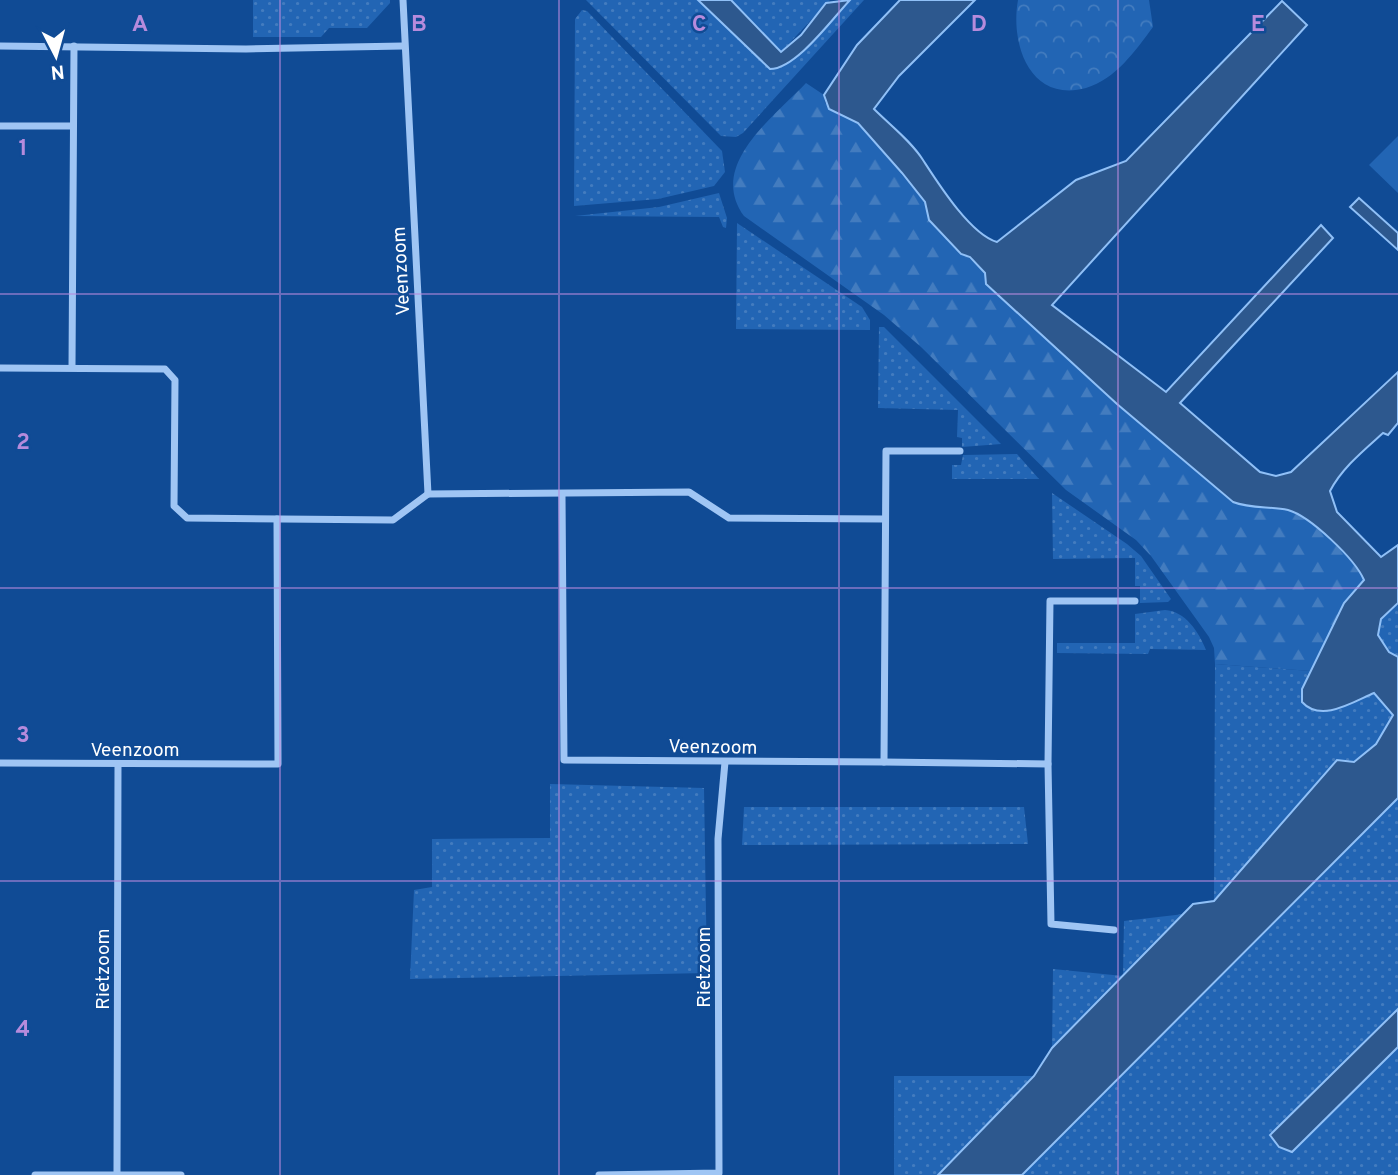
<svg xmlns="http://www.w3.org/2000/svg" width="1398" height="1175" font-family="Overpass,sans-serif">
<style>
.grass{fill:url(#grass-dots)}
.forest{fill:url(#forest-firs)}
.park{fill:url(#park-crowns)}
.garden{fill:#2265b4}
.water{fill:#2d588e;stroke:#90c0f7;stroke-width:2}
.lines{fill:none;stroke-linecap:round;stroke-linejoin:round}
.street{stroke:#9fc5f4;stroke-width:7}
.grid{fill:none;stroke:#b68bdc;stroke-width:2;stroke-opacity:0.55}
.labels{text-anchor:middle;stroke-width:5;stroke-linejoin:round;paint-order:stroke}
.street-label{font-size:19px;fill:#fff;stroke:#104b95}
.grid-label{font-size:23px;text-anchor:middle;font-weight:bold;fill:#b68bdc;stroke:#104b95;stroke-width:5;stroke-linejoin:round;paint-order:stroke}
</style>
<defs>
<pattern id="grass-dots" width="8" height="8" patternUnits="userSpaceOnUse" patternTransform="scale(1.75)"><rect width="8" height="8" fill="#2265b4"/><path d="M2 2h.1M6 6h.1" fill="none" stroke="#437cbf" stroke-width="1.8" stroke-linecap="round"/></pattern>
<pattern id="forest-firs" width="22" height="20" patternUnits="userSpaceOnUse" patternTransform="scale(1.75)"><rect width="22" height="20" fill="#2265b4"/><path d="M5 1l3.5 6h-7zM16 11l3.5 6h-7z" fill="#437cbf"/></pattern>
<pattern id="park-crowns" width="20" height="18" patternUnits="userSpaceOnUse" patternTransform="scale(1.75)"><rect width="20" height="18" fill="#2265b4"/><path d="M2 6a3 3 0 1 1 6 0M12 15a3 3 0 1 1 6 0" fill="none" stroke="#437cbf"/></pattern>
</defs>
<rect width="100%" height="100%" fill="#104b95"/>
<g class="grass">
<path d="M253,0H390V3L367,28H329L321,37H253Z"/>
<path d="M586,0H698L770,69C795,70 833,18 850,0H864L743,133L736,137L721,136Z"/>
<path d="M731,0H830L781,52Z"/>
<path d="M582,10L587,11L722,151L725,172L714,186L658,199L574,206L575,19Z"/>
<path d="M719,193L727,218L726,228L723,227L719,217L575,216L659,207Z"/>
<path d="M737,223L862,307L870,320V330L736,329Z"/>
<path d="M879,327H884L1001,444L962,447V438L957,437L958,410L878,408Z"/>
<path d="M1017,454L1039,479H952V465H961L963,455Z"/>
<path d="M1052,493L1127,544L1141,556L1171,599L1168,602L1140,603V586H1135V558L1053,559Z"/>
<path d="M1398,603V657L1389,652L1378,635L1381,619Z"/>
<path d="M1165,610C1185,611 1199,632 1206,650L1150,649L1148,654L1057,653V643H1135V614Z"/>
<path d="M1215,664L1311,671L1302,689L1319,711L1331,710L1374,693L1393,715L1376,744L1354,762L1337,760L1214,901Z"/>
<path d="M550,784L704,788L707,973L410,979L414,890L432,887V839L550,838Z"/>
<path d="M1398,798V1009L1270,1135L1292,1152L1398,1047V1175H1022Z"/>
<path d="M744,807H1024L1028,844L742,845Z"/>
<path d="M1184,914L1052,1048L1053,969L1123,976L1124,921Z"/>
<path d="M894,1076H1034L938,1175H894Z"/>
</g>
<path class="forest" d="M806,83L824,95L825,103L858,123L925,202L929,220L985,273L987,284L1117,404L1233,502C1251,509 1270,506 1288,510C1310,515 1355,559 1364,580L1344,603L1311,671L1215,664L1214,648L1209,637L1151,556L1136,540L1066,490L921,347L884,315L744,216C707,165 774,117 806,83Z"/>
<path class="park" d="M1018,0H1149L1153,27C1135,51 1116,79 1086,88C1030,103 1010,44 1018,0Z"/>
<path class="garden" d="M1398,136V193L1369,165Z"/>
<g class="water">
<path d="M698,0H731L781,52L801,35L826,3L850,0C832,19 796,69 770,69Z"/>
<path d="M900,0H975L899,76L874,109C890,125 911,141 923,160C938,183 970,234 997,242L1076,180L1126,161L1282,1L1307,25L1052,305L1166,392L1321,225L1333,238L1180,403L1260,472L1276,476L1291,472L1398,372V423L1388,435L1383,433C1363,451 1342,468 1330,491L1337,512L1381,557L1398,545V603L1381,619L1378,635L1389,652L1398,657V798L1022,1175H938L1034,1076L1052,1048L1193,904L1214,901L1337,760L1354,762L1376,744L1393,715L1374,693C1353,702 1321,723 1302,702V689L1344,603L1364,580C1355,559 1310,516 1288,510C1270,506 1251,509 1233,502L1117,404L986,284L985,273L970,257L961,254L929,220L925,202L902,173L858,123L829,109L824,95L857,45Z"/>
<path d="M1359,198L1398,233V250L1350,207Z"/>
<path d="M1398,1009V1047L1292,1152L1279,1147L1270,1135Z"/>
</g>
<g class="lines">
<g class="street">
<path d="M403,0L428,494"/>
<path d="M0,46L246,49L403,46"/>
<path d="M0,126H73"/>
<path d="M72,367L74,46"/>
<path d="M0,368L165,369L175,380L174,506L187,518L393,520L428,494L689,492L729,518L884,519"/>
<path d="M562,495L564,760L884,762L886,451H960"/>
<path d="M884,762L1048,764L1050,601H1135"/>
<path d="M0,763L278,764L277,519"/>
<path d="M1048,764L1051,924L1114,930"/>
<path d="M117,1173L118,765"/>
<path d="M35,1175H181"/>
<path d="M599,1175L719,1173L718,839L725,762"/>
</g>
</g>
<path class="grid" d="M280,0V1175M559,0V1175M839,0V1175M1118,0V1175M0,294H1398M0,588H1398M0,881H1398"/>
<g class="labels">
<g class="street-label">
<text transform="translate(400 271) rotate(-93)" y="7">Veenzoom</text>
<text transform="translate(713 746) rotate(1)" y="7">Veenzoom</text>
<text x="135" y="756">Veenzoom</text>
<text transform="translate(703 967) rotate(-90)" y="7">Rietzoom</text>
<text transform="translate(102 969) rotate(-90)" y="7">Rietzoom</text>
</g>
</g>
<g class="grid-label">
<text x="140" y="31">A</text>
<text x="419" y="31">B</text>
<text x="699" y="31">C</text>
<text x="979" y="31">D</text>
<text x="1258" y="31">E</text>
<text x="23" y="155">1</text>
<text x="23" y="449">2</text>
<text x="23" y="742">3</text>
<text x="23" y="1036">4</text>
</g>
<g transform="translate(56 56) rotate(174)" stroke="#104b95" stroke-width="5" paint-order="stroke">
<path d="M0-5L12 26L0 18L-12 26Z" fill="#ffffff"/>
<text y="-10" font-size="19" font-weight="bold" text-anchor="middle" fill="#ffffff">N</text>
</g>
</svg>
